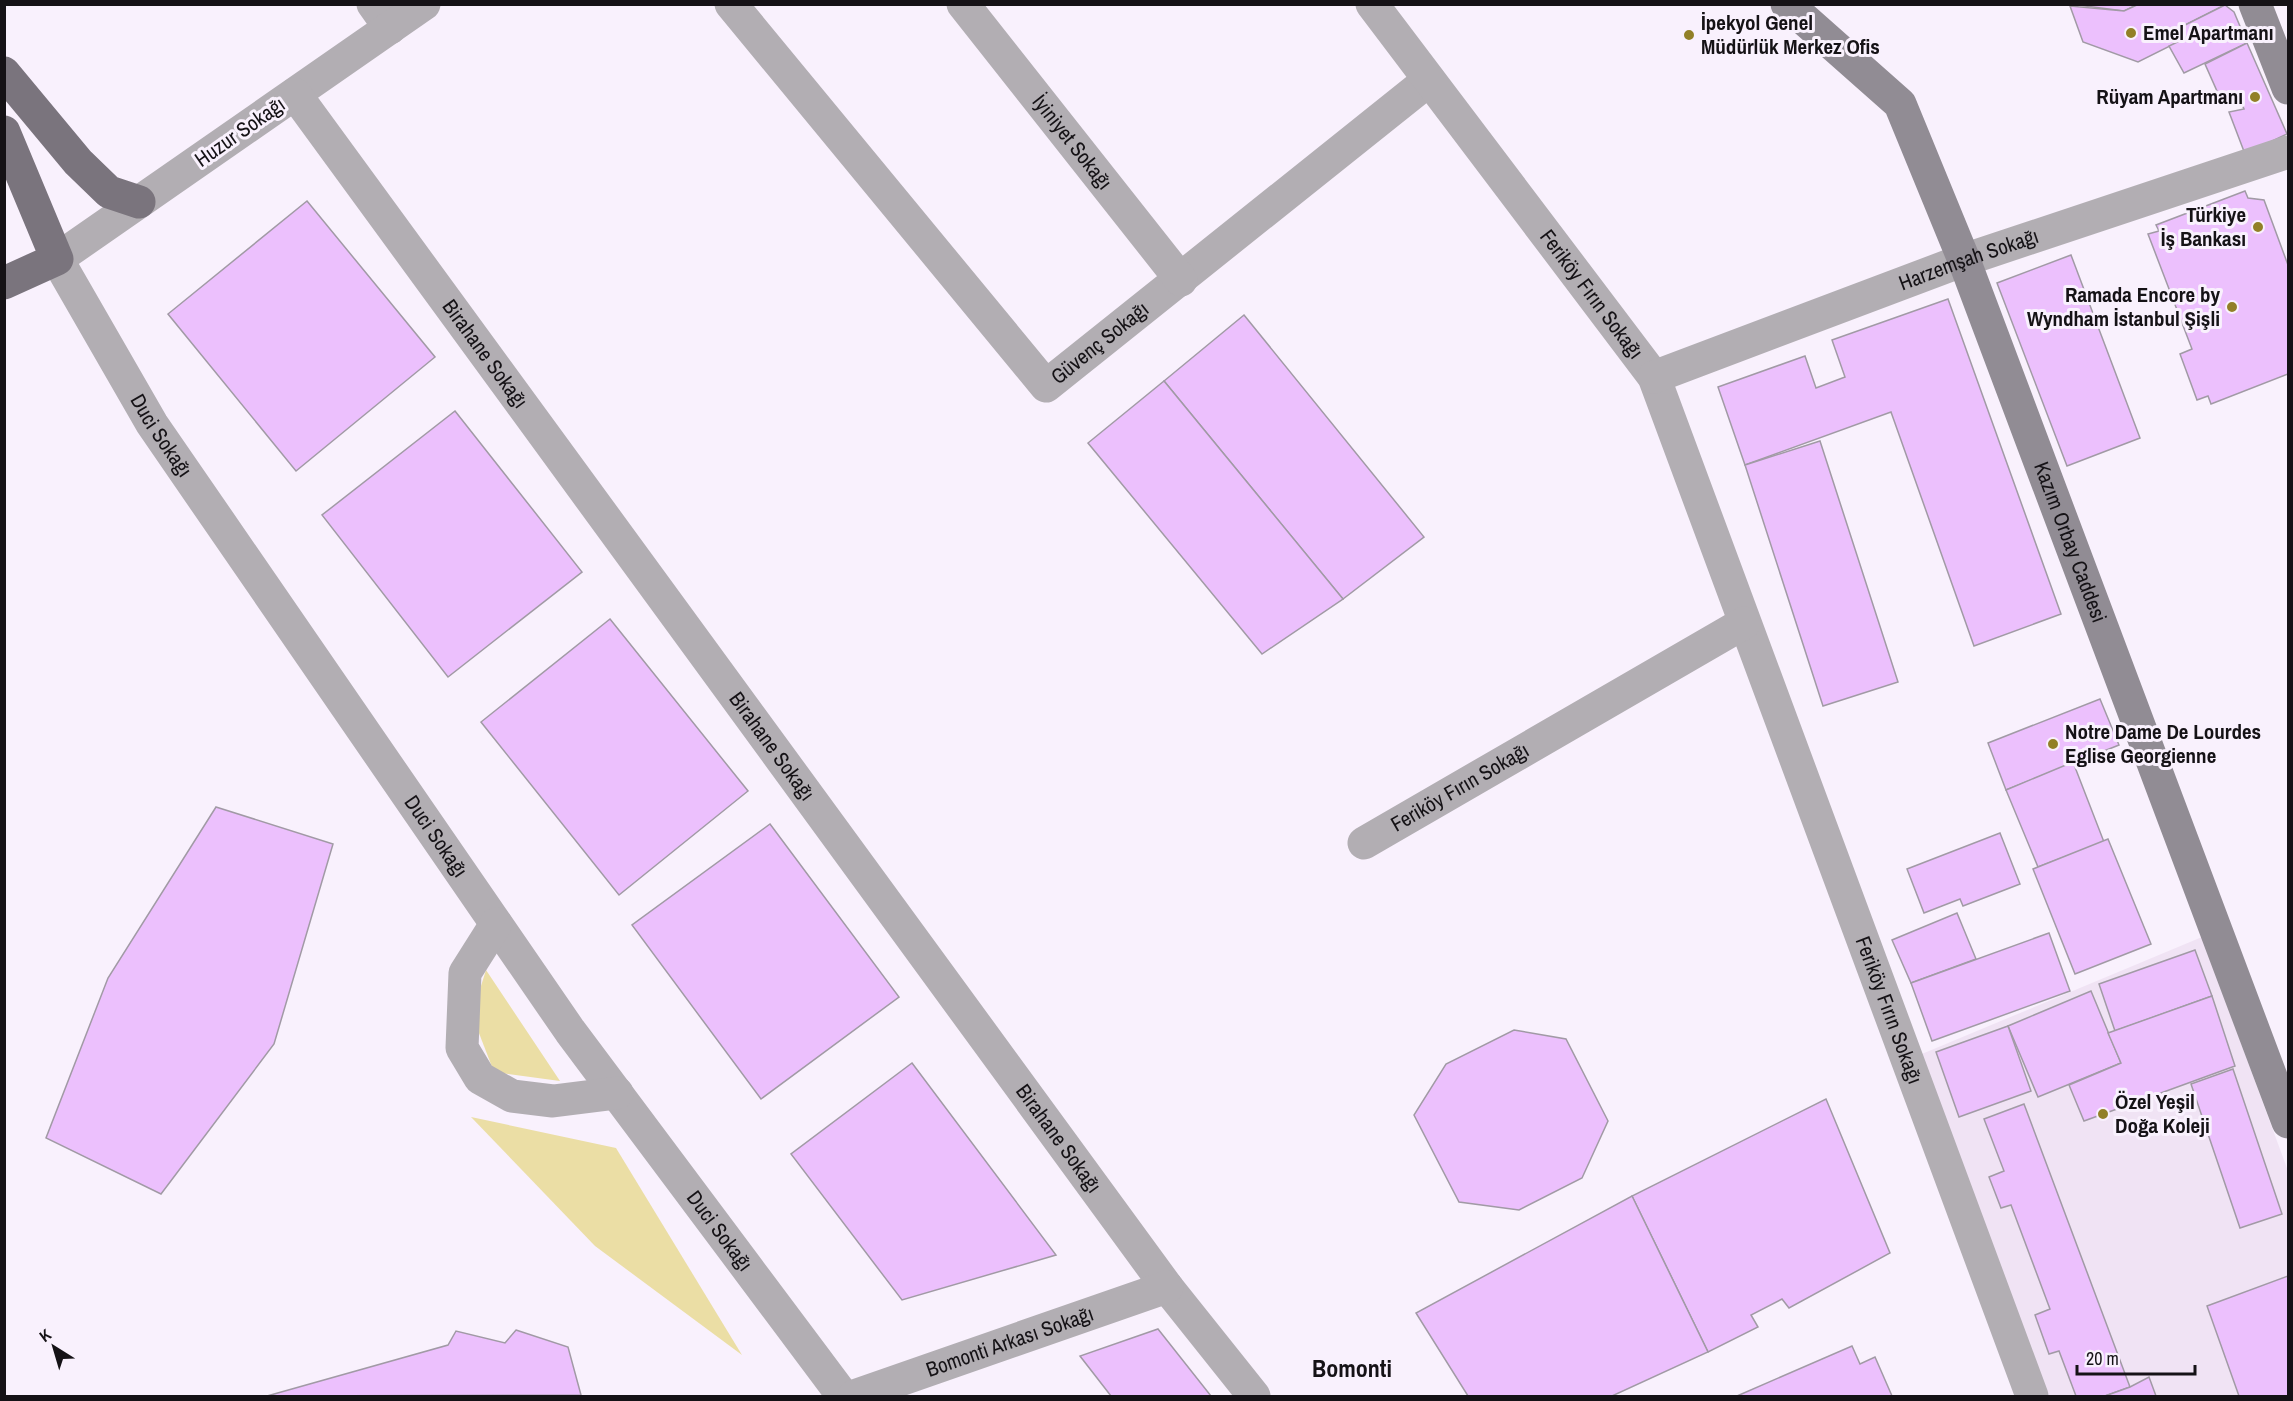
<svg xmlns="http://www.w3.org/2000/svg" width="2293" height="1401" font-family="'Archivo Narrow',sans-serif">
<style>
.built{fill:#f0e3f4}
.green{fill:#ebdea5}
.building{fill:#ecc0fd;stroke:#a19aa5;stroke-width:1.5}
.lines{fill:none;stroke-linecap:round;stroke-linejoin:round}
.street{stroke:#b2aeb3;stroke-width:33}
.secondary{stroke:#918c94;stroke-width:33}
.primary{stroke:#7a747d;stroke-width:33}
.poi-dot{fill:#928027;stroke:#f9f1fd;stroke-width:2}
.labels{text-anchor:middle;stroke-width:6;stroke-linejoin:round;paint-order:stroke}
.poi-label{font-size:21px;font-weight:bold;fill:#151216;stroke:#f9f1fd;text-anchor:start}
.street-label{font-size:21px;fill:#151216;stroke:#f9f1fd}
.quarter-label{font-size:24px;font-weight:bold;fill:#151216;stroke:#f9f1fd}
</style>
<rect width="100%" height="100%" fill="#f9f1fd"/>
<path class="built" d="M2202,937L2288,1171V1396H2046L1917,1056Z"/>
<g class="green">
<path d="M486,970L560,1081L494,1072L472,1015Z"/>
<path d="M471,1117L616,1148L742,1355L595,1246Z"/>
</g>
<g class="building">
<path d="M2070,4H2139L2124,11Z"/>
<path d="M2139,4H2225V5L2179,28L2186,38L2138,62L2083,42L2070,6L2124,11Z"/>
<path d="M2225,5L2234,12L2247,43L2184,73L2169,46L2186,38L2179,28Z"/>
<path d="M2247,43L2287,134L2245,154L2229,112L2244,109L2238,95L2221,100L2205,64Z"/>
<path d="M2245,191L2248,198L2264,200L2288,265V374L2211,404L2208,396L2197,400L2180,354L2192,349L2148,234L2159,231L2156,225Z"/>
<path d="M307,201L435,357L296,471L168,314Z"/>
<path d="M2071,255L2140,438L2067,466L1997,283Z"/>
<path d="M1948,299L2061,614L1974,646L1891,412L1745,465L1718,387L1805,356L1816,388L1845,377L1832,340Z"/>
<path d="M1244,315L1424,537L1343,599L1164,381Z"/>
<path d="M1164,381L1343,599L1262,654L1088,443Z"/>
<path d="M455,411L582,572L448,677L322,515Z"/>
<path d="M1820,441L1898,682L1823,706L1745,465Z"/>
<path d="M610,619L748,791L619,895L481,722Z"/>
<path d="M2100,699L2119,745L2006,790L1988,743Z"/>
<path d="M2073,762L2104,842L2038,867L2006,790Z"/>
<path d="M216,807L333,844L274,1044L161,1194L46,1138L108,978Z"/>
<path d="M770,824L899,997L761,1099L632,925Z"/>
<path d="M2000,833L2020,884L1963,906L1960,899L1924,913L1907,869Z"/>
<path d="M2108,839L2151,944L2075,974L2033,869Z"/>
<path d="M1957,913L1976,959L1911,983L1892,940Z"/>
<path d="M2049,933L2070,991L1932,1041L1911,983Z"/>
<path d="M2195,950L2212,996L2115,1031L2099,984Z"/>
<path d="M2091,991L2121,1063L2038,1097L2008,1026Z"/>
<path d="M2212,996L2235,1066L2084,1121L2069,1085L2121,1063L2108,1033Z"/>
<path d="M2008,1026L2031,1091L1959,1117L1936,1052Z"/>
<path d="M1514,1030L1566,1039L1608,1121L1582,1178L1519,1210L1459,1202L1414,1115L1446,1064Z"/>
<path d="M912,1063L1056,1255L902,1300L791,1154Z"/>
<path d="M2233,1069L2282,1214L2240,1228L2191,1084Z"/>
<path d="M1826,1099L1890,1253L1789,1308L1782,1299L1751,1315L1758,1327L1708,1352L1632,1196Z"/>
<path d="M2024,1104L2130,1387L2105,1396H2076L2059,1351L2049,1354L2035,1315L2050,1309L2011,1205L2001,1208L1989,1177L2004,1171L1984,1119Z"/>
<path d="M1632,1196L1708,1352L1612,1396H1468L1416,1313Z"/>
<path d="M2288,1276V1396H2239L2207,1306Z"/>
<path d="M1158,1329L1211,1396H1111L1080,1356Z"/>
<path d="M516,1330L568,1347L581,1395L267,1396L448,1345L456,1331L505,1343Z"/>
<path d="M1852,1346L1860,1364L1875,1357L1892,1396H1737Z"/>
<path d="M2149,1377L2156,1396H2105L2130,1387Z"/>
</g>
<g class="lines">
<g class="street">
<path d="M373,4L390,28"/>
<path id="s1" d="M424,4L57,259L152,424L570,1031L843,1396"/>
<path id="s2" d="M731,4L1046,386L1429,80"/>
<path id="s3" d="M963,4L1181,280"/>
<path id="s4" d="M1372,4L1654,377L2032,1396"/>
<path id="s5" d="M295,94L1167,1287L1254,1396"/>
<path id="s6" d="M1654,377L1964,260L2288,152"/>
<path id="s7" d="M1364,843L1744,623"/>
<path d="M496,924L465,973L462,1048L480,1078L512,1096L553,1101L617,1093"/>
<path id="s8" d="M854,1396L1167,1287"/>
</g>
<g class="secondary">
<path id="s9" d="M1787,4L1900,104L1964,260L2288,1122"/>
<path d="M2255,4L2288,88"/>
</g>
<g class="primary">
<path d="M4,73L78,162L109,192L139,202"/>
<path d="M4,132L57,259L4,283"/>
</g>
</g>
<g class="poi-dot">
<circle cx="2131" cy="33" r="6"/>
<circle cx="1689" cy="35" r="6"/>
<circle cx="2255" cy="97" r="6"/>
<circle cx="2258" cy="227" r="6"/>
<circle cx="2232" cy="307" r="6"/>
<circle cx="2053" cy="744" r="6"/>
<circle cx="2103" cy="1114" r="6"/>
</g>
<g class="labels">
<g class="poi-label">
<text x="1701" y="30">İpekyol Genel<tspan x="1701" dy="24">Müdürlük Merkez Ofis</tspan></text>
<text x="2143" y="40">Emel Apartmanı</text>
<text x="2243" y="104" text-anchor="end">Rüyam Apartmanı</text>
<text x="2246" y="222" text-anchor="end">Türkiye<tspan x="2246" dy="24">İş Bankası</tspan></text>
<text x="2220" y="302" text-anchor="end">Ramada Encore by<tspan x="2220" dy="24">Wyndham İstanbul Şişli</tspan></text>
<text x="2065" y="739">Notre Dame De Lourdes<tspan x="2065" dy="24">Eglise Georgienne</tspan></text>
<text x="2115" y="1109">Özel Yeşil<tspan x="2115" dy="24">Doğa Koleji</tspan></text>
</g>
<g class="street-label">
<text transform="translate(240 132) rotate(-35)" y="7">Huzur Sokağı</text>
<text dy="7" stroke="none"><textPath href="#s3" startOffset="176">İyiniyet Sokağı</textPath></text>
<text dy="7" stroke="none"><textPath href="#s6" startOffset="336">Harzemşah Sokağı</textPath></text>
<text dy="7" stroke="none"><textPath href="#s4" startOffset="364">Feriköy Fırın Sokağı</textPath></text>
<text dy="7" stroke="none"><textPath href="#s2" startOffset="564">Güvenç Sokağı</textPath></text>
<text dy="7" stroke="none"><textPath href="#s5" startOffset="322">Birahane Sokağı</textPath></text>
<text dy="7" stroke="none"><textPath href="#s1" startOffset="652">Duci Sokağı</textPath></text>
<text dy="7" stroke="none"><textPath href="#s9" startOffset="621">Kazım Orbay Caddesi</textPath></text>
<text dy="7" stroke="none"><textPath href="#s5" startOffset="808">Birahane Sokağı</textPath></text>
<text dy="7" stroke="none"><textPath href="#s7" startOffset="111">Feriköy Fırın Sokağı</textPath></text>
<text dy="7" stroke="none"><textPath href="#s1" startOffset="1138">Duci Sokağı</textPath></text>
<text dy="7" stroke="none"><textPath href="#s4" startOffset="1143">Feriköy Fırın Sokağı</textPath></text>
<text dy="7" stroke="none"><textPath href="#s5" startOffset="1294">Birahane Sokağı</textPath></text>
<text dy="7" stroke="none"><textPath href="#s1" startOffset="1624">Duci Sokağı</textPath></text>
<text dy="7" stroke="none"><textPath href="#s8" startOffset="165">Bomonti Arkası Sokağı</textPath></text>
</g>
<g class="quarter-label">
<text x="1352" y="1377">Bomonti</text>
</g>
</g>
<rect width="2293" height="1401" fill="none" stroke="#151216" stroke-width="12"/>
<g transform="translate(54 1347) rotate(323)" stroke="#f9f1fd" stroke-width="4.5" paint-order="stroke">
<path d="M0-4.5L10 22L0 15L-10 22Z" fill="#151216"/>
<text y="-9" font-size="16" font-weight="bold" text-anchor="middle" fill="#151216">K</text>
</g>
<path d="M2077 1365v9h118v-9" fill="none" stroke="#151216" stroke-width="3"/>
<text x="2086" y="1365" font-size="18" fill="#151216" stroke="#f9f1fd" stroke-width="4.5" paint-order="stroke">20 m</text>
</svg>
